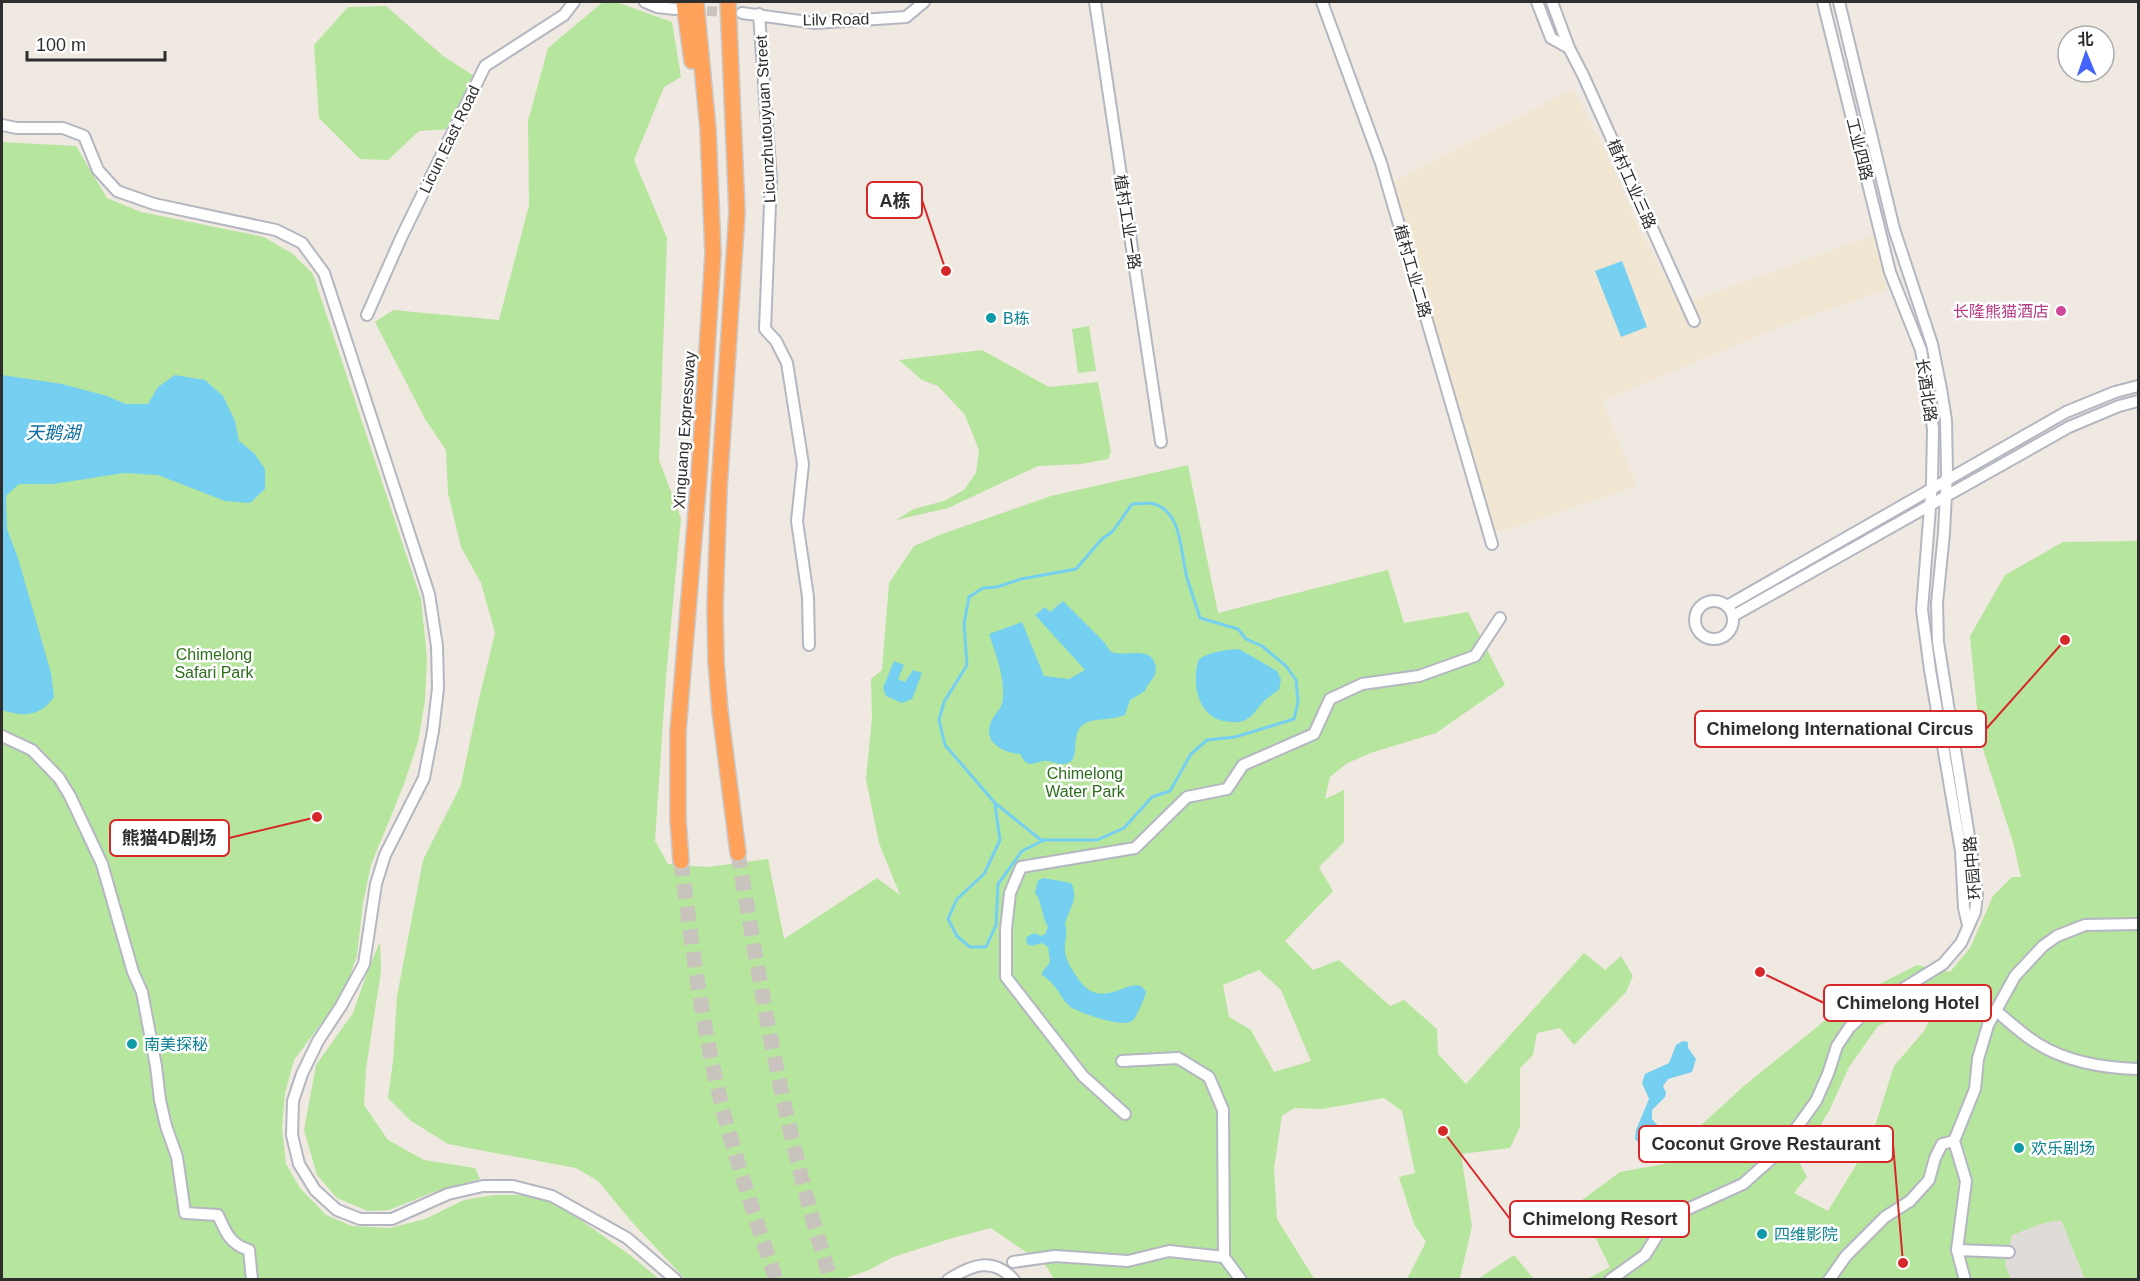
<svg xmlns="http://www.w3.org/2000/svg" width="2140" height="1281" font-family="Arial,'Noto Sans SC',sans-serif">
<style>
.education{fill:#f0e6d1}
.green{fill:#b6e59e;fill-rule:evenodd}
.plaza{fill:#dfdcd8}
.water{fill:#75cff0}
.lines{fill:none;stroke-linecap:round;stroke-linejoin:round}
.stream{stroke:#75cff0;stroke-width:3}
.minor-tunnel{stroke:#c8c4bd;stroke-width:10;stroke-dasharray:10 5;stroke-linecap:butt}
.highway-tunnel{stroke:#c8c4bd;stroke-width:15;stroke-dasharray:15 8;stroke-linecap:butt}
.minor-casing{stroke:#b4b7c1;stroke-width:14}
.highway-casing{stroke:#c9c9c9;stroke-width:18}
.minor{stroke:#fff;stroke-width:10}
.highway{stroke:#ffa35c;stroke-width:15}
.hotel-dot{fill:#d1479c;stroke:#fff;stroke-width:2}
.culture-dot{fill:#0f9aa8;stroke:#fff;stroke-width:2}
.labels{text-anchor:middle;stroke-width:5;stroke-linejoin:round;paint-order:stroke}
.street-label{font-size:16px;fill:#2e2e2e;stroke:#fff}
.hotel-label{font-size:16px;fill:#b23c85;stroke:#fff;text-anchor:end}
.culture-label{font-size:16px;fill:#0d838f;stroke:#fff;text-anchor:start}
.park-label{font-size:16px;fill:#2c6e1b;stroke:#fff}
.water-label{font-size:18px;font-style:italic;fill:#0d6fa3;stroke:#fff}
.leader{fill:none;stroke:#d62828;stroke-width:2}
.callout-dot{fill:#d62828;stroke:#fff;stroke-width:2}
.callout{fill:#fff;stroke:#d62828;stroke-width:2}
.callout-label{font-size:18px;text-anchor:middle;font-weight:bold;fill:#2e2e2e}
</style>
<rect width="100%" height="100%" fill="#efe9e1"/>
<path class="education" d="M1573,89L1604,148L1641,232L1680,305L1874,235L1887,290L1787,324L1602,401L1637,486L1496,533L1392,182Z"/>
<g class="green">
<path d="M603,2H616L672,22L681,77L664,87L634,160L667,238L659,460L681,518L666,677L655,841L668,864L708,867L768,859L784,939L877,878L900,895L879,843L866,779L872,718L871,679L882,670L889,583L914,546L942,534L1051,496L1188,465L1218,613L1388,570L1404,623L1468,612L1505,685L1436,733L1370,753L1346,764L1330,777L1325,799L1344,790V842L1319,867L1333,891L1285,941L1313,970L1339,960L1390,1006L1404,1000L1437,1029L1438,1054L1466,1084L1584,953L1605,970L1621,956L1633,976L1626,992L1574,1045L1560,1028L1537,1033L1533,1055L1520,1068V1127L1510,1148L1461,1154L1472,1226L1460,1278L1463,1279H1407L1426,1242L1414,1224L1399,1177L1415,1173L1402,1111L1384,1098L1322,1109L1294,1108L1282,1116L1274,1168L1277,1219L1315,1280L1054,1279L1046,1266L991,1228L956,1237L893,1257L867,1271L842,1279H685L631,1221L598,1181L576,1168L448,1144L411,1121L388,1098L393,1061L397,996L423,860L461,785L478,703L495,633L481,583L461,547L448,493L446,450L425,419L375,322L393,310L499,320L529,205L528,121L548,48ZM1259,970L1281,990L1311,1061L1274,1072L1251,1030L1229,1017L1223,985Z"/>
<path d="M386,6L443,56L474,76L450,129L419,131L388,160L360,159L319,118L314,45L348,7Z"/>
<path d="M2,142L76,146L107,198L141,212L264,237L293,254L313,274L421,599L427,658L425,701L418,742L404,784L371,865L363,903L357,955L348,982L331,1010L294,1060L285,1093L282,1128L286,1164L300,1188L326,1215L352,1226L390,1228L425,1219L464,1200L494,1195H529L561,1206L630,1255L659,1279L2,1280Z"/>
<path d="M1089,326L1096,371L1078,373L1072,329Z"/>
<path d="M982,350L1049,387L1098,382L1111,452L1108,459L1081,464L1038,466L948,508L896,520L914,509L944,501L964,490L976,473L979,450L965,415L938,386L922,380L899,360Z"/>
<path d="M2138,541V1279H1587L1610,1267L1578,1203L1620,1172L1664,1164L1698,1128L1744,1086L1854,997L1917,965L1950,972L1970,948L1993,896L2012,877H2021L2013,842L1980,740L1970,636L2005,575L2063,542ZM1943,992L1924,1031L1894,1066L1870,1142L1828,1211L1794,1193L1807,1177L1799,1162L1830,1109L1849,1067L1878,1026L1907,1014Z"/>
<path d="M380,942L381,971L366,1069L364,1105L388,1140L424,1160L475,1168L480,1179L431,1193L389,1210L368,1211L337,1198L317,1175L304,1130L316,1065L353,1013L368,970Z"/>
<path d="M1514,1255L1534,1279H1478Z"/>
</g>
<path class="plaza" d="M2061,1220L2085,1279H2011L2005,1265L2012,1235L2041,1224Z"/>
<g class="water">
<path d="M1622,261L1647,327L1621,337L1595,271Z"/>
<path d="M2,375L62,384L107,396L126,404H148L158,387L175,375L205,380L223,396L235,421L239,441L254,453L265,469V489L250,503L225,501L158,475L124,473L53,484H19L6,496L7,529L18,558L51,673L54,697C40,717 23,717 2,710Z"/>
<path d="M1063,601L1104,642L1111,652C1127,657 1150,646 1155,664C1156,666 1156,672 1155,674C1153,680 1147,684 1145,691L1130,700L1125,715C1112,721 1095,717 1084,724C1070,733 1080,755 1070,762C1061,768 1051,759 1043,761C1038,762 1035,764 1030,764L1025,762L1020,754C1004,753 982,742 991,722C995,712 1003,709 1003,697C1004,675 996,655 989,634L1022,622L1044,676L1069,679L1085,670L1035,615L1045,607L1050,612Z"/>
<path d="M1239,649L1277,671L1281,679L1279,690C1273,694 1268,697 1263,702C1256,709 1254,717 1243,721C1237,723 1231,722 1224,721C1197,716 1191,681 1199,659C1213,651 1224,650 1239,649Z"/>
<path d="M894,661L904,665L898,679L905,682L913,670L922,673L912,699L902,703L886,696L883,688Z"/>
<path d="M1044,878L1071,883C1080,899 1068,910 1065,924C1068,933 1065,938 1065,947C1064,956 1070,967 1075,974C1101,1020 1134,968 1146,992C1145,997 1136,1019 1132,1021C1121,1028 1085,1014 1074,1009C1065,1005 1061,994 1055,987C1052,982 1046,978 1041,974L1050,962L1048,947L1042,943L1032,946L1027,944L1026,938C1032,933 1034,932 1041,936L1045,934L1048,927C1041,916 1042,900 1035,893L1038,880Z"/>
<path d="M1683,1041L1688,1042V1048L1696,1059L1692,1072L1668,1079L1663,1086L1666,1093L1665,1097L1652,1110V1119L1658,1126H1669L1672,1130L1668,1142L1662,1148L1647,1151L1635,1139L1636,1130L1649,1099L1642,1083L1645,1074L1669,1063L1676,1045Z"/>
</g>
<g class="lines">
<g class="stream">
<path d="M1151,503C1183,510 1180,552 1187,578C1191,591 1196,605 1200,618L1238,629L1246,639L1262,646L1286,666L1296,680L1298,702L1294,719L1235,737L1207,740L1191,754L1170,791L1152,797L1124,828L1097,840H1041L995,803L945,745L939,720L944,702L967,665L964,624L969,597L983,588L997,587L1021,579L1076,569L1101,540L1113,531L1132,504Z"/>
<path d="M995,805L1000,840L984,874L957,899L948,919L957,936L970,947H986L996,925L998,884L1022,851L1044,840"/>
</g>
<path class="minor-tunnel" d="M692,10L742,13"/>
<g class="highway-tunnel">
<path d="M738,853C762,996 786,1141 831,1280"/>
<path d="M681,861C692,947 703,1034 725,1118C740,1172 758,1226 776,1280"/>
</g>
<defs>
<g id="minor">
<path d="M645,2L657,7L675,9"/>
<path d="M1095,2L1161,442"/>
<path d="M1322,2L1381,163L1492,544"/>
<path d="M1537,2L1551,38L1569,48"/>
<path d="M1552,2L1569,48L1583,75L1694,321"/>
<path d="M1823,2L1890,272L1921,350L1928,391L1933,429L1932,482L1922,610L1930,670L1961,851L1964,908L1968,925"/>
<path d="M742,13L815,23L906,17L924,2"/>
<path d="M759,14L771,180L765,329L776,341L787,363L803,464L797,521L808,597L809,645"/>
<path d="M2,125L17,128H63L84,136L98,170L117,191L154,204L276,230L302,243L324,273L429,594L437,646L438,688L433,731L424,778L385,855L376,884L364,964L341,1006L318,1041L302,1074L293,1101L292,1135L299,1164L315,1190L337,1210L360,1219H392L448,1194L483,1186H513L552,1196L627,1238L676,1280"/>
<path d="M367,315L401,238L485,66L564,15L574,2"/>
<circle cx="1714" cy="620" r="19"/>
<path d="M1727,606L2066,412L2115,392L2138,386"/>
<path d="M1733,616L2069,427L2119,406L2138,401"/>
<path d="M2,736L32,750L59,778L70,796L102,864L133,972L142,992L156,1066L160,1100L166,1126L177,1157L185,1213L218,1215C226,1233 230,1244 249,1250L252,1280"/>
<path d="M1996,1011C2010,1022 2024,1036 2040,1045C2068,1062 2106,1068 2138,1069"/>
<path d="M1122,1061L1178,1058L1209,1077L1223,1110L1224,1257"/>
<path d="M1125,1114L1083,1076L1006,977V929L1010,893L1021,867L1135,848L1187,797L1227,789L1243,765L1314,734L1330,699L1362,684L1419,676L1475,656L1500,618"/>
<path d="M1957,1250L2009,1252"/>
<path d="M1013,1262L1055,1256L1128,1261L1169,1251L1224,1257L1241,1280"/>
<path d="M948,1280C971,1265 993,1256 1014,1280"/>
<path d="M1610,1280L1645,1255L1663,1226L1681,1212L1743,1184L1780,1151L1816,1101L1828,1074L1837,1046L1849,1028L1867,1011L1943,964L1961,943L1975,912L1977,894L1970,843L1938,642L1937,603L1944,533L1947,473L1946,420L1941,389L1932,344L1894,229L1839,2"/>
<path d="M1829,1280L1846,1256L1885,1217L1910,1201L1929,1180L1935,1158L1942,1144L1954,1141"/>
<path d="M1965,1280L1957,1250L1966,1181L1954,1141L1975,1089L1978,1059L1988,1025L2015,976L2043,946L2057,936L2085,925L2138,924"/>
</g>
<g id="highway">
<path d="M684,2L692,61"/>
<path d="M728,2L737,212L719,489L715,607L716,661L720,711L738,853"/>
<path d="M681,861L678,820V731L699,477L713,254L708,129L696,2"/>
</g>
</defs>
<use href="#minor" class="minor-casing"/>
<use href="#highway" class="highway-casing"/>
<use href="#minor" class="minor"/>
<use href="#highway" class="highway"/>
</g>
<circle class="hotel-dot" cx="2061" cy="311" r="6"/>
<g class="culture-dot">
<circle cx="991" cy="318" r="6"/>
<circle cx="132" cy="1044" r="6"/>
<circle cx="2019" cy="1148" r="6"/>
<circle cx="1762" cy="1234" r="6"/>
</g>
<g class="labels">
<g class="street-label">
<text transform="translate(836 19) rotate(-1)" y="6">Lilv Road</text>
<text transform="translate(765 119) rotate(-93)" y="6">Licunzhutouyuan Street</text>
<text transform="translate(449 139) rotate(-64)" y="6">Licun East Road</text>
<text transform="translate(1860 149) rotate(76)" y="6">工业四路</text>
<text transform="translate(1632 184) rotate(66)" y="6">植村工业三路</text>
<text transform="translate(1128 222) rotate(81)" y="6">植村工业一路</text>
<text transform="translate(1413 271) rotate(74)" y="6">植村工业二路</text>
<text transform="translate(1927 390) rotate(82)" y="6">长酒北路</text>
<text transform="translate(684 430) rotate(-86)" y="6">Xinguang Expressway</text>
<text transform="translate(1972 868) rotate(-95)" y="6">环园中路</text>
</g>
<g class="hotel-label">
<text x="2049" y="317">长隆熊猫酒店</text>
</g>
<g class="culture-label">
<text x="1003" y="324">B栋</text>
<text x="144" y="1050">南美探秘</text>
<text x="2031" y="1154">欢乐剧场</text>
<text x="1774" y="1240">四维影院</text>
</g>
<g class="park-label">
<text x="214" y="660">Chimelong<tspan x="214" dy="18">Safari Park</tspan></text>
<text x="1085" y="779">Chimelong<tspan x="1085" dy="18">Water Park</tspan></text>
</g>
<g class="water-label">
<text x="53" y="439">天鹅湖</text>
</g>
</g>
<path class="leader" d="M946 271L922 200M2065 640L1986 729M317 817L229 838M1760 972L1824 1003M1903 1263L1893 1144M1443 1131L1510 1219"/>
<g class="callout-dot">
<circle cx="946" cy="271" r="6"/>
<circle cx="2065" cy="640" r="6"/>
<circle cx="317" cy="817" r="6"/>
<circle cx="1760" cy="972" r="6"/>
<circle cx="1903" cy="1263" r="6"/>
<circle cx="1443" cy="1131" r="6"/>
</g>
<g class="callout">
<rect x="867" y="182" width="55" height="36" rx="6"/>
<rect x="1695" y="711" width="291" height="36" rx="6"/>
<rect x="110" y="820" width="119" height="36" rx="6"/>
<rect x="1824" y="985" width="167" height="36" rx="6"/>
<rect x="1639" y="1126" width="254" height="36" rx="6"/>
<rect x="1510" y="1201" width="179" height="36" rx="6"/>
</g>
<g class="callout-label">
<text x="895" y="207">A栋</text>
<text x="1840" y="735">Chimelong International Circus</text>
<text x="169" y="844">熊猫4D剧场</text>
<text x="1908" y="1009">Chimelong Hotel</text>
<text x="1766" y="1150">Coconut Grove Restaurant</text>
<text x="1600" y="1225">Chimelong Resort</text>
</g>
<rect width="2140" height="1281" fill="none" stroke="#2e2e2e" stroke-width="6"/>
<g transform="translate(2086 54) rotate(358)"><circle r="28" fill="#ffffff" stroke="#ababab" stroke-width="1.5"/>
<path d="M0-4.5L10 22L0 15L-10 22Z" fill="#4264fb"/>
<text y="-9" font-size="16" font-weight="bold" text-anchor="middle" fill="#2e2e2e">北</text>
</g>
<path d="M27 51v9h138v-9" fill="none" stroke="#2e2e2e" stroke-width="3"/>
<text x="36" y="51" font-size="18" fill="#2e2e2e" stroke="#ffffff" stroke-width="4.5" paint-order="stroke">100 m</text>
</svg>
